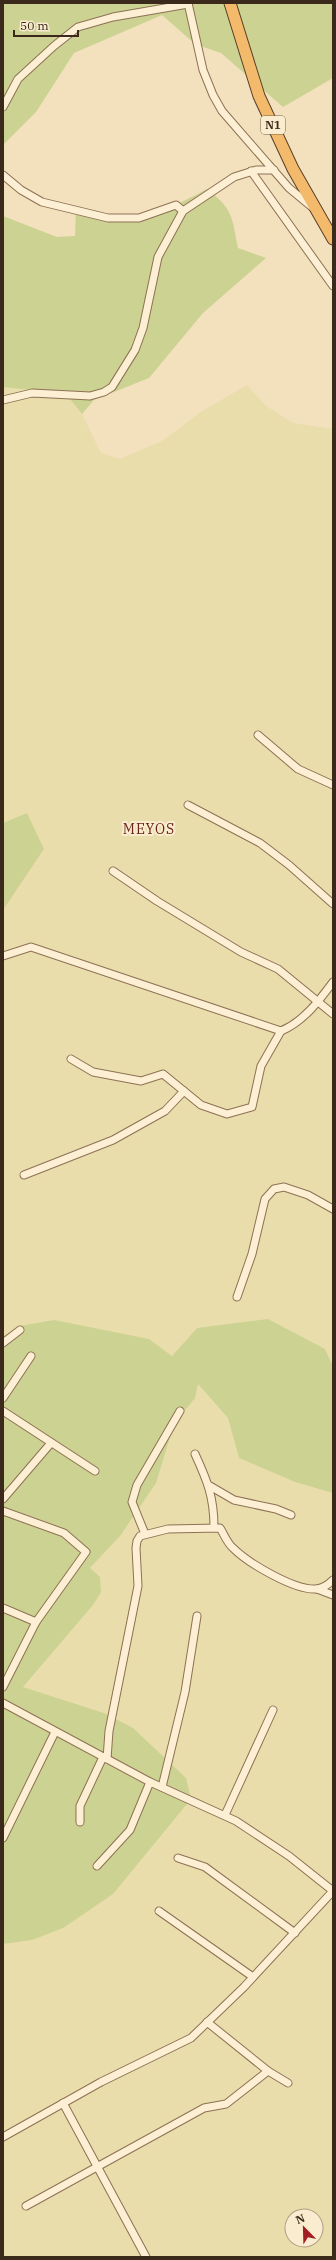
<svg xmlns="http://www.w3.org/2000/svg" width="336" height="2260" font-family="'IBM Plex Serif',serif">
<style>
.farmland{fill:#e9ddab;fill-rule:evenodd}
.green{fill:#ccd291}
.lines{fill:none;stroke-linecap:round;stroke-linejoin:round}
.minor-casing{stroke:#8d7155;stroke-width:9}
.trunk-casing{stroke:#5a3f2a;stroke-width:13}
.minor{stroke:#fcefd3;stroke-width:7}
.trunk{stroke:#f3ba6c;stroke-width:11}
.labels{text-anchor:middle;stroke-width:4;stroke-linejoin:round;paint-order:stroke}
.shield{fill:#f9eccf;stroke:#746451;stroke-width:1}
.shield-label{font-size:11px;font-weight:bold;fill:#3b2a1b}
.quarter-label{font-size:14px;letter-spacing:1px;fill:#6c2516;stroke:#f9eccf}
</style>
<rect width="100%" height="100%" fill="#f3e1be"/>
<g class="farmland">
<path d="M247,385L266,406L293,423L333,429V1366L325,1349L197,1328L172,1356L149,1339L20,1326L3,1336V910L44,849L27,813L3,823V387L66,394L82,414L101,453L120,459L162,441L201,412Z"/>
<path d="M198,1384L228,1418L239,1458L295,1482L333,1493V2257H3V1944L32,1940L104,1713L23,1687L93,1605L90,1568L120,1536L174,1424ZM292,2216H316V2240H292Z"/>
</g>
<g class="green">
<path d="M3,3H333V78L283,107L221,53L195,44L162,15L74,53L36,112L3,145Z"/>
<path d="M207,189C233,209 232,217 238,248L266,258L203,313L149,378L94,400L82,414L66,394L3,387V216L57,237L75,236L76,207C86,210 96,215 105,217C141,224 177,205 207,189Z"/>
<path d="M27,813L44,849L3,910V823Z"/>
<path d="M268,1319L325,1349L333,1366V1493L295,1482L239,1458L228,1418L198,1384L195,1398L174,1424L156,1483L120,1536L90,1568L100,1577L101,1592L93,1605L23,1687L104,1713L133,1728L186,1778L191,1799L113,1894L63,1928L32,1940L3,1944V1336L20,1326L54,1320L149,1339L172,1356L197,1328Z"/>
</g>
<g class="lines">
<defs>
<g id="minor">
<path d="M188,3L203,70L213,95L222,111L289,188L312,207"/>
<path d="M3,107L18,79L54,46L78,27L113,17L188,4"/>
<path d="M251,171L333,286"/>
<path d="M3,175L21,190L42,202L108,218H139L176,205L183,211"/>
<path d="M3,400L32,393L90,396L104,392L112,387L135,350L143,328L158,257L183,211L234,177L256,170H274"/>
<path d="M258,735L298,769L333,785"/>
<path d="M188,805L260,843L289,865L333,904"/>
<path d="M113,871L157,901L241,952L278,969L333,1014"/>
<path d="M3,956L31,947L281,1031C303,1022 319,1001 333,982"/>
<path d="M71,1059L93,1072L141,1081L163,1074L201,1105L227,1114L252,1107L261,1066L281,1031"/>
<path d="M24,1175L113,1140L165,1111L184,1091"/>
<path d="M237,1297L252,1254L265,1199L274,1189L284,1187L308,1195L333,1209"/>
<path d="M3,1343L20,1330"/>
<path d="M3,1398L31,1356"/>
<path d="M3,1411L95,1471"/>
<path d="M195,1454C207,1480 214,1497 214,1527"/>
<path d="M210,1486L234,1500L276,1509L291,1515"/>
<path d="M3,1499L51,1443"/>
<path d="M3,1511L64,1533L86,1552L36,1622L3,1687"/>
<path d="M145,1534L132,1502L137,1485L180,1411"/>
<path d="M317,1589L333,1595"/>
<path d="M3,1608L36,1622"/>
<path d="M3,1703L150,1782L236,1821L289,1856L333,1891"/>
<path d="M107,1759L109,1731L138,1586L136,1548L137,1541L140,1536L168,1529L220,1528C224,1534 227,1543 233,1548C248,1563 295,1591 317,1589C323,1588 329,1584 333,1580"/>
<path d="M162,1787L185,1692L197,1616"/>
<path d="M225,1815L273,1710"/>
<path d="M80,1822V1806L103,1757"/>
<path d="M3,1838L55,1732"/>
<path d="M178,1858L205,1867L295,1933"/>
<path d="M97,1866L130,1830L150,1782"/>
<path d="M159,1911L253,1977"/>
<path d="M207,2022L268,2071L288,2083"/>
<path d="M63,2103L146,2257"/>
<path d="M3,2137L101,2082L191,2038L244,1987L333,1891"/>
<path d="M26,2206L204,2108L226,2104L268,2071"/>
</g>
<path id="trunk" d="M230,3L259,96L293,169L333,239"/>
</defs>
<use href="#minor" class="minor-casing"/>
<use href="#trunk" class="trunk-casing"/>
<use href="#minor" class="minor"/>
<use href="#trunk" class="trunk"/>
</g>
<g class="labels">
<rect class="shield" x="261" y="116" width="24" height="18" rx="3"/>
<g class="shield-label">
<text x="273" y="129">N1</text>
</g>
<g class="quarter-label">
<text x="149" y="834">MEYOS</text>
</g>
</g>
<rect width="336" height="2260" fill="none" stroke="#3b2a1b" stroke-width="8"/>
<g transform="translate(304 2228) rotate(337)"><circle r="19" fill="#f9eccf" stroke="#ad9e87"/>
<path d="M0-3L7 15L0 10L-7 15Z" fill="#a31e23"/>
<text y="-6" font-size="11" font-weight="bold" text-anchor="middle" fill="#3b2a1b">N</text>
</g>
<path d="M14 30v6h64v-6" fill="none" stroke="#3b2a1b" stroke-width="2"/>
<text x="20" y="30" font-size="12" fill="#3b2a1b" stroke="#f9eccf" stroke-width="3" paint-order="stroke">50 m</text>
</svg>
